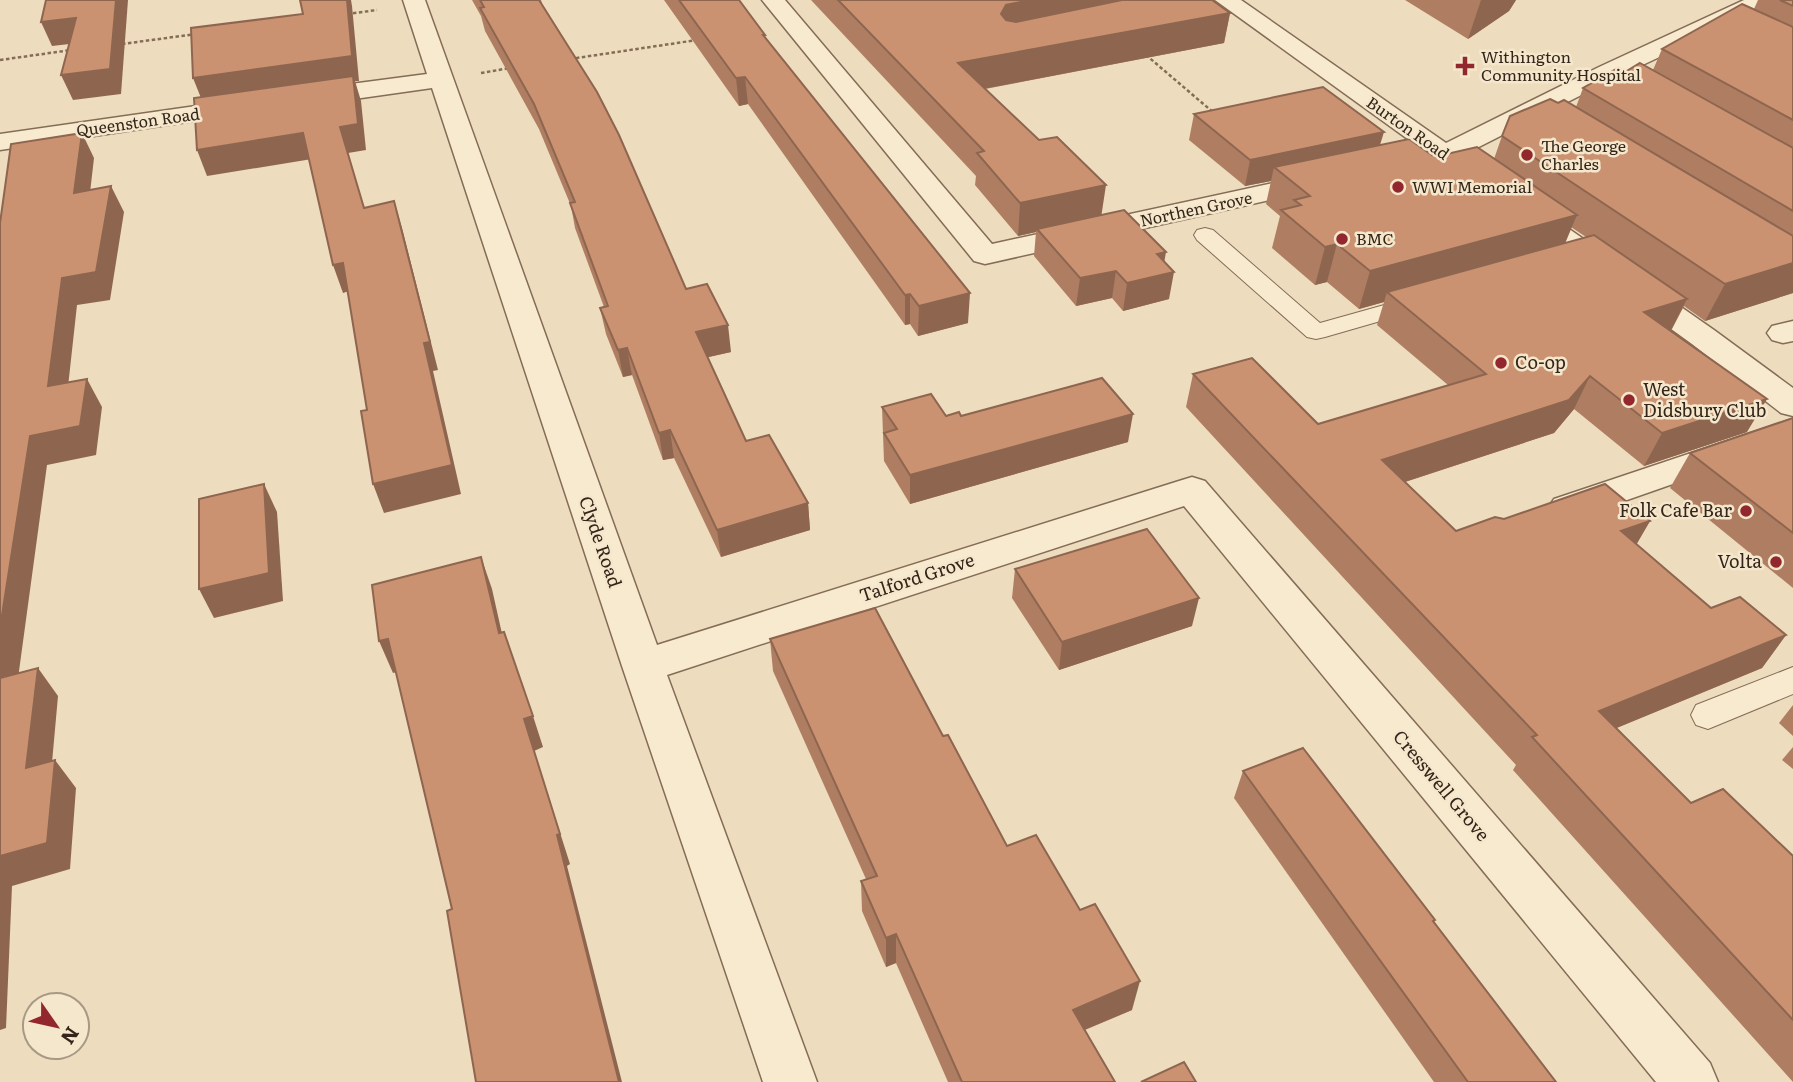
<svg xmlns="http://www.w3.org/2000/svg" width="1793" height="1082" font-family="Literata,serif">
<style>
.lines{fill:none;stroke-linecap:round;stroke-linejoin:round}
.service-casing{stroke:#846c56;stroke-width:2}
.minor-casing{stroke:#846c56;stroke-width:3}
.tertiary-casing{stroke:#846c56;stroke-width:3}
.path{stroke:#846c56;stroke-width:2.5;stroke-dasharray:3.5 2.5;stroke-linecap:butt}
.service{fill:#f8eacf;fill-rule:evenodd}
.minor{fill:#f8eacf;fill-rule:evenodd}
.tertiary{fill:#f8eacf;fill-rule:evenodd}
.wall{fill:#af7e62;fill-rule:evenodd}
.shaded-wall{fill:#8e6650}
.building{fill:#cb9272;stroke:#8e6650;stroke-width:2}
.poi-dot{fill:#93272e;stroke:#f5e7cc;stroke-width:2.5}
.labels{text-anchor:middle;stroke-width:5;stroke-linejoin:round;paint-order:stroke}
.far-poi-label{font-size:16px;fill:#34251b;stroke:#f5e7cc;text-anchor:start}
.far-street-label{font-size:16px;fill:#34251b;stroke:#f5e7cc}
.poi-label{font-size:18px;fill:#34251b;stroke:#f5e7cc;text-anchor:start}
.street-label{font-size:18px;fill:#34251b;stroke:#f5e7cc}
</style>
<rect width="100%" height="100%" fill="#eddcbd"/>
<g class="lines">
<defs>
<g id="service">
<path d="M1205,228L1213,230L1320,323L1420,295L1429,297L1432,302L1429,307L1325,337L1316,339L1307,337L1197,240L1194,235L1197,230Z"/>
<path d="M1793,667V694L1708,729L1696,725L1691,715L1696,705Z"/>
</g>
<g id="minor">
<path d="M403,0H425L657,645L1179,481L1192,477L1205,481L1710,1063L1718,1082H1656L1184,506L667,675L817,1082H763L622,666L432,88L305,106L296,103L292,98L296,93L305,90L427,74Z"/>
<path d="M762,0H785L992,244L1319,173L1329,175L1333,181L1329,187L1319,189L985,264L974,261Z"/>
<path d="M245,99L254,102L258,107L254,112L0,150V134Z"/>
<path d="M1793,321V341L1783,343L1772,340L1767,333L1772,326Z"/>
<path d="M1793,419V442L1567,521L1554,517L1548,508L1554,499Z"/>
</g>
<path id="tertiary" d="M1215,0H1241L1446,143L1599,67L1744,0H1773L1770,5L1617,77L1463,155L1714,330L1793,388V416L1781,413L1692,344Z"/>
</defs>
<use href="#service" class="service-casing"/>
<use href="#minor" class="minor-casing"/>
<use href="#tertiary" class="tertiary-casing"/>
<g class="path">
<path d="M347,14L377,10"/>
<path d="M122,44L196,34"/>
<path d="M1146,55L1214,113"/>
<path d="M570,59L697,40"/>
<path d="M0,60L71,50"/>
<path d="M481,73L510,68"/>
</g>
<use href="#service" class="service"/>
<use href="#minor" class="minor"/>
<use href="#tertiary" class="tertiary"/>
</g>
<g class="wall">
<path d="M472,0H541L542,4L686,289L731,352L708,357L746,441L808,503L810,530L721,557L674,458L663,460L632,375L623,377L606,334L600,308L604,307L575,228L571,206L539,129L485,31L481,16Z"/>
<path d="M664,0H739L968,323L918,336L910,324L905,325L748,104L739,106Z"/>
<path d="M811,0H1212L1230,13L1224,43L985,89L1102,215L1165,262L1169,299L1123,311L1112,298L1076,306L1034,256L1036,232L1018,236L975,185L976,176Z"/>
<path d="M1405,0H1516L1509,11L1468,39Z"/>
<path d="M1758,0H1793V293L1705,321L1684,306L1671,331L1747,432L1644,466L1574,409L1554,433L1405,482L1456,531L1504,519L1650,521L1636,544L1711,608L1786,635L1762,668L1616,728L1691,803L1793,856V1082L1513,770L1516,765L1186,407L1193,374L1318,424L1448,385L1377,325L1384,302L1359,309L1327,282L1315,285L1272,248L1280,216L1266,204L1271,181L1245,186L1189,140L1194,114L1380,145L1438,156L1494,159L1502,136L1558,103L1576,107L1583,88L1625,72L1653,70L1662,49L1754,9ZM1571,227L1586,237L1565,243Z"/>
<path d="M882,407L946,416H961L1128,442L910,504L884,461Z"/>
<path d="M1793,418V588L1670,488L1690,453Z"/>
<path d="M1015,569L1192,626L1059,670L1012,598Z"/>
<path d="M770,639L943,736L1007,846L1132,1010L1085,1030L1115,1082H948L896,963L886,967L862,911L861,881L866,879L773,671Z"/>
<path d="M1793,705V736L1779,723Z"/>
<path d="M1793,747V769L1782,760Z"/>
<path d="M1243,771L1434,923L1556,1082H1434L1234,798Z"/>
</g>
<g class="shaded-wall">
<path d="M116,0H128L121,94L73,100L61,75Z"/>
<path d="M347,0H351L352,6L359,81H355L361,101L366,150L348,153L372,234L340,127L203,103L193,78Z"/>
<path d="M1030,0H1168L1004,34L1001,14L1006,5Z"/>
<path d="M1481,0H1516L1509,11L1468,39Z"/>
<path d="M1230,13L1224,43L957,94L958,63Z"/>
<path d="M76,18L87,42L52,46L41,22Z"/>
<path d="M745,77L748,104L739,106L736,78Z"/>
<path d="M1384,132L1376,158L1274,167L1271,181L1245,186L1250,160Z"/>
<path d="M82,133L94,158L87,219L74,193Z"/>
<path d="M303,133L312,159L207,176L197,150Z"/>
<path d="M1106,185L1101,218L1037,229L1036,232L1018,236L1020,203Z"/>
<path d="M111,186L124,212L110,300L77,305L65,414L48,386L62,278Z"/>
<path d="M394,201L402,228L438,370L433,371L461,494L384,513L373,484L424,343Z"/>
<path d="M1577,215L1561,253L1387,292L1384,302L1359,309L1370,271Z"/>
<path d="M1337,244L1327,282L1315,285L1325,247Z"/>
<path d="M1166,252L1162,275L1174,272L1169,299L1123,311L1127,283L1157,254Z"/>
<path d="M343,263L352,290L343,293L333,265Z"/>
<path d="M1793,263V293L1705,321L1725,284Z"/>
<path d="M1116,271L1112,298L1076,306L1080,278Z"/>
<path d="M970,293L968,323L918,336L919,306Z"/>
<path d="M910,294V324L905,325V295Z"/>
<path d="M1687,299L1670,332L1644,312Z"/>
<path d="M728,325L731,352L700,359L696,332Z"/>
<path d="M627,348L632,375L623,377L618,350Z"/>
<path d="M1590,376L1574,409L1554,433L1371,493L1382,460Z"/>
<path d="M87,379L102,407L96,455L47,465L14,708L0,690V628L30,436Z"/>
<path d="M1767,399L1747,432L1644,466L1662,433Z"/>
<path d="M1133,414L1128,442L910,504V475Z"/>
<path d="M670,430L674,458L663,460L659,433Z"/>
<path d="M264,484L277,512L283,601L214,618L199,589Z"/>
<path d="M808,503L810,530L721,557L717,530Z"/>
<path d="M1650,521L1631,554L1621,531Z"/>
<path d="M481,557L492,589L509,665L499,633Z"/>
<path d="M1199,598L1192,626L1059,670L1062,642Z"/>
<path d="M1786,635L1762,668L1578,744L1599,711Z"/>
<path d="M388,639L401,671L393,673L379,641Z"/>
<path d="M38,668L58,696L49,796L26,768Z"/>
<path d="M533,716L543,747L534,751L570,864L567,866L622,1082H619L524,719Z"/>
<path d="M55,760L76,788L70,869L12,886L6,1028L0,1030V856Z"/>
<path d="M896,934V963L886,967V938Z"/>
<path d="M1140,981L1132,1010L1067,1037L1073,1010Z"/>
</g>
<g class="building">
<path d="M46,0H116L110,69L61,75L76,18L41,22Z"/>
<path d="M300,0H347L352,56L193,78L191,28L303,14Z"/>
<path d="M480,0H539L597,92L619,135L686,289L707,284L728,325L696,332L746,441L769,435L808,503L717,530L670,430L659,433L627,348L618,350L600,308L608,306L570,203L575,202L534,104L480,8L484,7Z"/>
<path d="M679,0H739L765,35H763L970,293L919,306L910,294L905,295L745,77L736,78Z"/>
<path d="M838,0H1030L1006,5L1001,14L1006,20L1016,22L1122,0H1212L1230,13L958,63L1039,140L1057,137L1106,185L1020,203L977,153L984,151Z"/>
<path d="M1780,0H1793V6Z"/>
<path d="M1742,4L1793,27V120L1662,49Z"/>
<path d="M1640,63L1793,148V211L1583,88L1618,68L1625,72Z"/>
<path d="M353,76L358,124L340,127L364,208L394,201L430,342L424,343L452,465L373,484L361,411L367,410L343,263L333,265L303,133L197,150L194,98Z"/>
<path d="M1323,87L1384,132L1250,160L1194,114Z"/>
<path d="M1550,99L1558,103L1564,100L1793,236V263L1725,284L1502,136L1510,116Z"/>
<path d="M82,133L74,193L111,186L96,272L62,278L48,386L87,379L80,426L30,436L0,628V223L11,144Z"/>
<path d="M1409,139L1432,155L1438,156L1477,147L1577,215L1370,271L1337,244L1325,247L1281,210L1301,205L1294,200L1310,196L1274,167Z"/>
<path d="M1124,210L1166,252L1157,254L1174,272L1127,283L1116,271L1080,278L1037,229Z"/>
<path d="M1594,235L1687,299L1644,312L1767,399L1662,433L1590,376L1569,400L1382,460L1456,531L1495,517L1504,519L1605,484L1650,521L1621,531L1711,608L1740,597L1786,635L1599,711L1691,803L1723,789L1793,856V1020L1532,737L1537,735L1193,374L1252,358L1318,424L1486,374L1387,292Z"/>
<path d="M1102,378L1133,414L910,475L884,433L897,429L882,407L931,394L946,416L959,412L961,416Z"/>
<path d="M1793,418V533L1690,453Z"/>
<path d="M264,484L269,573L199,589V499Z"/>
<path d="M1147,529L1199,598L1062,642L1015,569Z"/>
<path d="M481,557L499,633L504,632L533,716L524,719L560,834L557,835L619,1082H476L447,911L452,909L388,639L379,641L372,585Z"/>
<path d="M875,608L943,736L948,735L1007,846L1036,835L1080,910L1095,904L1140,981L1073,1010L1115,1082H962L896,934L886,938L861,881L877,876L770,639Z"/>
<path d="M38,668L26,768L55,760L47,843L0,856V678Z"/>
<path d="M1303,748L1435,920L1433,921L1556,1082H1468L1243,771Z"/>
<path d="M1184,1062L1196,1082H1141Z"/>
</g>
<g class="poi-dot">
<path d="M1461.5 55.5h7v7h7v7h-7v7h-7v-7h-7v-7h7z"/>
<circle cx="1527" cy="155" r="7"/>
<circle cx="1398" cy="187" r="7"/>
<circle cx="1342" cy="239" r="7"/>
<circle cx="1501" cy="363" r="7"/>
<circle cx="1629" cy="400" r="7"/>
<circle cx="1746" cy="511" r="7"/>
<circle cx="1776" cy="562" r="7"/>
</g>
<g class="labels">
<g class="far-poi-label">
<text x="1481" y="63">Withington<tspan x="1481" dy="18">Community Hospital</tspan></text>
<text x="1541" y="152">The George<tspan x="1541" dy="18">Charles</tspan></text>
<text x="1412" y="193">WWI Memorial</text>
<text x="1356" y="245">BMC</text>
</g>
<g class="far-street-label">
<text transform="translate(138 122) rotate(-8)" y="6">Queenston Road</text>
<text transform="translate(1408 128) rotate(35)" y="6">Burton Road</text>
<text transform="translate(1196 209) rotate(-12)" y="6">Northen Grove</text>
</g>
<g class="poi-label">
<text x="1515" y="369">Co-op</text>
<text x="1643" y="396">West<tspan x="1643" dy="21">Didsbury Club</tspan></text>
<text x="1732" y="517" text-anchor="end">Folk Cafe Bar</text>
<text x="1762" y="568" text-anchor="end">Volta</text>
</g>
<g class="street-label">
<text transform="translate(600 542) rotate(71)" y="6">Clyde Road</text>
<text transform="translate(917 578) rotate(-18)" y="6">Talford Grove</text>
<text transform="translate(1441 786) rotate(50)" y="6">Cresswell Grove</text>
</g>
</g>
<g transform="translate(56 1026) rotate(124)"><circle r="33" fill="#f5e7cc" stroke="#a89985" stroke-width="2"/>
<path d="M0-5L12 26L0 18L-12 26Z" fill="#93272e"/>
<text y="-10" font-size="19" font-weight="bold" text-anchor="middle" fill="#34251b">N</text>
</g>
</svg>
